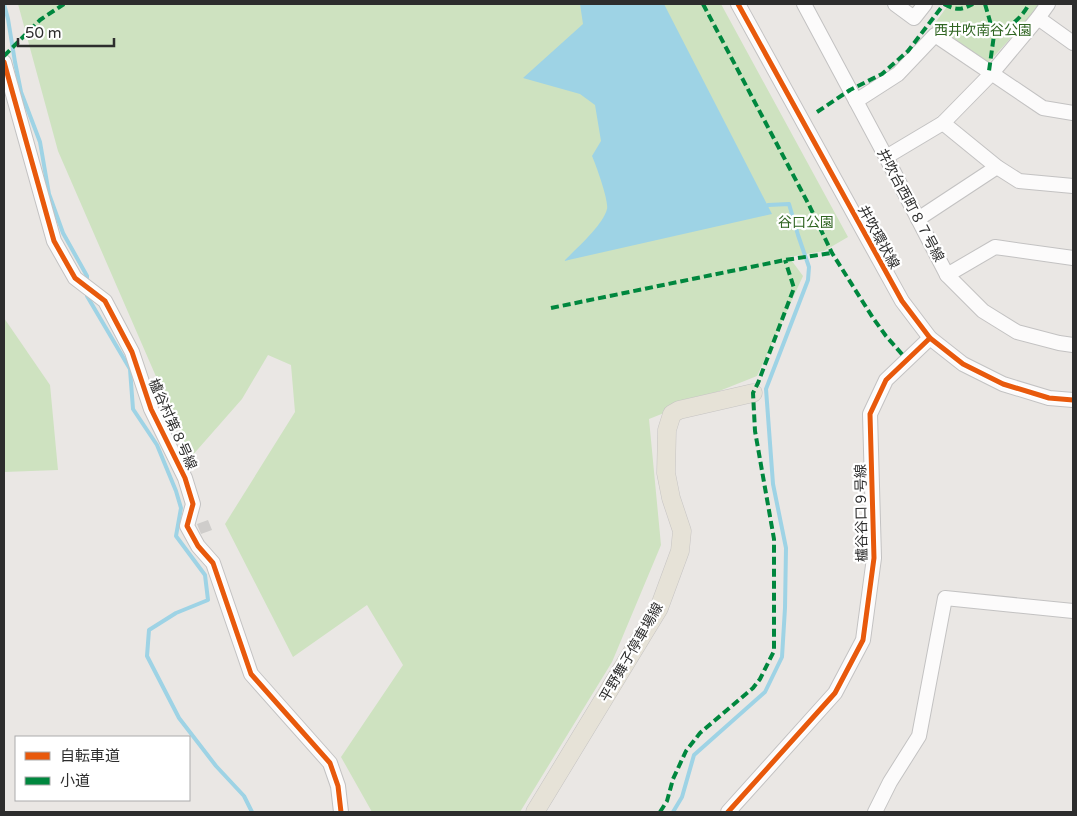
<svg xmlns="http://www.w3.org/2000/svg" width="1077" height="816" font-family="'Varela Round','Noto Sans JP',sans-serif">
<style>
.green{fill:#cee2c0}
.water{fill:#9ed3e5}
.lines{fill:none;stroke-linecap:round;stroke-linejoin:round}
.stream{stroke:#9ed3e5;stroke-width:4}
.building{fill:#cfcdcb}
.minor-casing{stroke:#c3c2c2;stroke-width:16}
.major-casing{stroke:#c6c4c3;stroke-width:19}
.minor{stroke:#fcfbfb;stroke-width:14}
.major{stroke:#e6e2d7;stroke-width:18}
.quiet{stroke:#00873e;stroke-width:4;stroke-dasharray:8 4;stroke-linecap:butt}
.cycleway-casing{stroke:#fff;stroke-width:8}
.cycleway{stroke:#e8590c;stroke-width:5}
.labels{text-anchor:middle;stroke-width:4.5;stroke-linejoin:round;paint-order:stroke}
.park-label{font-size:14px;fill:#306522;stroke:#fff}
.street-label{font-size:14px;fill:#2d2d2d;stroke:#fff}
</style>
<rect width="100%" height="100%" fill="#eae7e4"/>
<g class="green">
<path d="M18,4H721L848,237L824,251L789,257L803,276L757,376L649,419L661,545L612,662L520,812H372L341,757L403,665L367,605L293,657L225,524L295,412L291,365L268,355L242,399L191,457L58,151Z"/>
<path d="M949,4H1040L1032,15L987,64L932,27Z"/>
<path d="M4,318L50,385L58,470L4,472Z"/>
</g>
<path class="water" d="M580,4H664L772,214L564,261C576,249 603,225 607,209C609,201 596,165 592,156L601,141L595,105L580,94L523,78L583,24Z"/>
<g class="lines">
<g class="stream">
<path d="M4,4L8,19L15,62L21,92L40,142L49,194L63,233L87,276V282"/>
<path d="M87,291V296L130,369L133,409L157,445L176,491L181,508L176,536L205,575L208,600L176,613L149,630L147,656L179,718L216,766L244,796L252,812"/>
<path d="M673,812L682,797L694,755L765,692L782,657L785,608L786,548L773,484L766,389L808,280L809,267L798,235L789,204L768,205"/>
</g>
</g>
<path class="building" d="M208,520L212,530L201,534L197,524Z"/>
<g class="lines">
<defs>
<g id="minor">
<path d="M738,4L902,301L930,338L963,364L1003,384L1049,398L1073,400"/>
<path d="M804,4L886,157L947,275L983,311L1017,332L1059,343L1073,345"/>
<path d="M895,4L914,18L925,4"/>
<path d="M1038,18L1073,43"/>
<path d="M4,62L54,241L75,278L105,301L132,352L151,409L185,478L193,504L187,526L198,546L213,563L251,674L330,763L338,786L341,812"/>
<path d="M856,101L898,74L935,35L1043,108L1073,113"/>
<path d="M943,123L997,167L1019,181L1073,186"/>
<path d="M886,157L943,123L992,73L1038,18L1048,4"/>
<path d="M918,219L997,167"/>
<path d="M947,275L995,247L1073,258"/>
<path d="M728,812L835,693L863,640L874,558L870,414L886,380L930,338"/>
<path d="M875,812L890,782L919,736L945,598L1073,611"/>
</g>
<path id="major" d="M535,812L659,608L680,551L682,531L671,498L666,473L667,430L672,414L679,410L753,393"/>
</defs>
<use href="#minor" class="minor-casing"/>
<use href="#major" class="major-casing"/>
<use href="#minor" class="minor"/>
<use href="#major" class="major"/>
<g class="quiet">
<path d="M703,4L809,205L832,253L873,318L886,336L907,360"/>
<path d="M944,4C957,11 961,10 973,4"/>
<path d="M985,4L994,35L989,71"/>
<path d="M994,35C1009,28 1021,19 1029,4"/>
<path d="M4,56L40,20L64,4"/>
<path d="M817,112L850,90L882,74L908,51L944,4"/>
<path d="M551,308L785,260L832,253"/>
<path d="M660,812L667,801L673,779L686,751L700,733L753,688L760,679L774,651V539L755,431L753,393L758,383L794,288L785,260"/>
</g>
<defs>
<g id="cycleway">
<path d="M738,4L902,301L930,338L963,364L1003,384L1049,398L1073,400"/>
<path d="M4,62L54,241L75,278L105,301L132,352L151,409L185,478L193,504L187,526L198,546L213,563L251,674L330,763L338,786L341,812"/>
<path d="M728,812L835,693L863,640L874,558L870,414L886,380L930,338"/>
</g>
</defs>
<use href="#cycleway" class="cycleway-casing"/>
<use href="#cycleway" class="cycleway"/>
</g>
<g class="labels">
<g class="park-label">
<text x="983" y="35">西井吹南谷公園</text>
<text x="806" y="227">谷口公園</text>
</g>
<g class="street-label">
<text transform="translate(911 205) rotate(62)" y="5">井吹台西町８７号線</text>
<text transform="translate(879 237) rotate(61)" y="5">井吹環状線</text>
<text transform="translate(173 424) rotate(66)" y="5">櫨谷村第８号線</text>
<text transform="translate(861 513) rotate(-91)" y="5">櫨谷谷口９号線</text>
<text transform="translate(631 652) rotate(-60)" y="5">平野舞子停車場線</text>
</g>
</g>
<rect width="1077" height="816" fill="none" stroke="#2d2d2d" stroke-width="10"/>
<rect x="15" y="736" width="175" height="65" fill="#ffffff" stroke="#ababab"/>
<rect x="25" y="752" width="25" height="8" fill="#e8590c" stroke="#ababab"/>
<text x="60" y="761" font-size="15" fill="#2d2d2d">自転車道</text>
<rect x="25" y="777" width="25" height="8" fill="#00873e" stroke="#ababab"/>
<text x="60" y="786" font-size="15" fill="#2d2d2d">小道</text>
<path d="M18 38v8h96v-8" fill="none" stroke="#2d2d2d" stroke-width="2.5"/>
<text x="25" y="38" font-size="15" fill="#2d2d2d" stroke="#ffffff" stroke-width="4" paint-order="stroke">50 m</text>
</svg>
